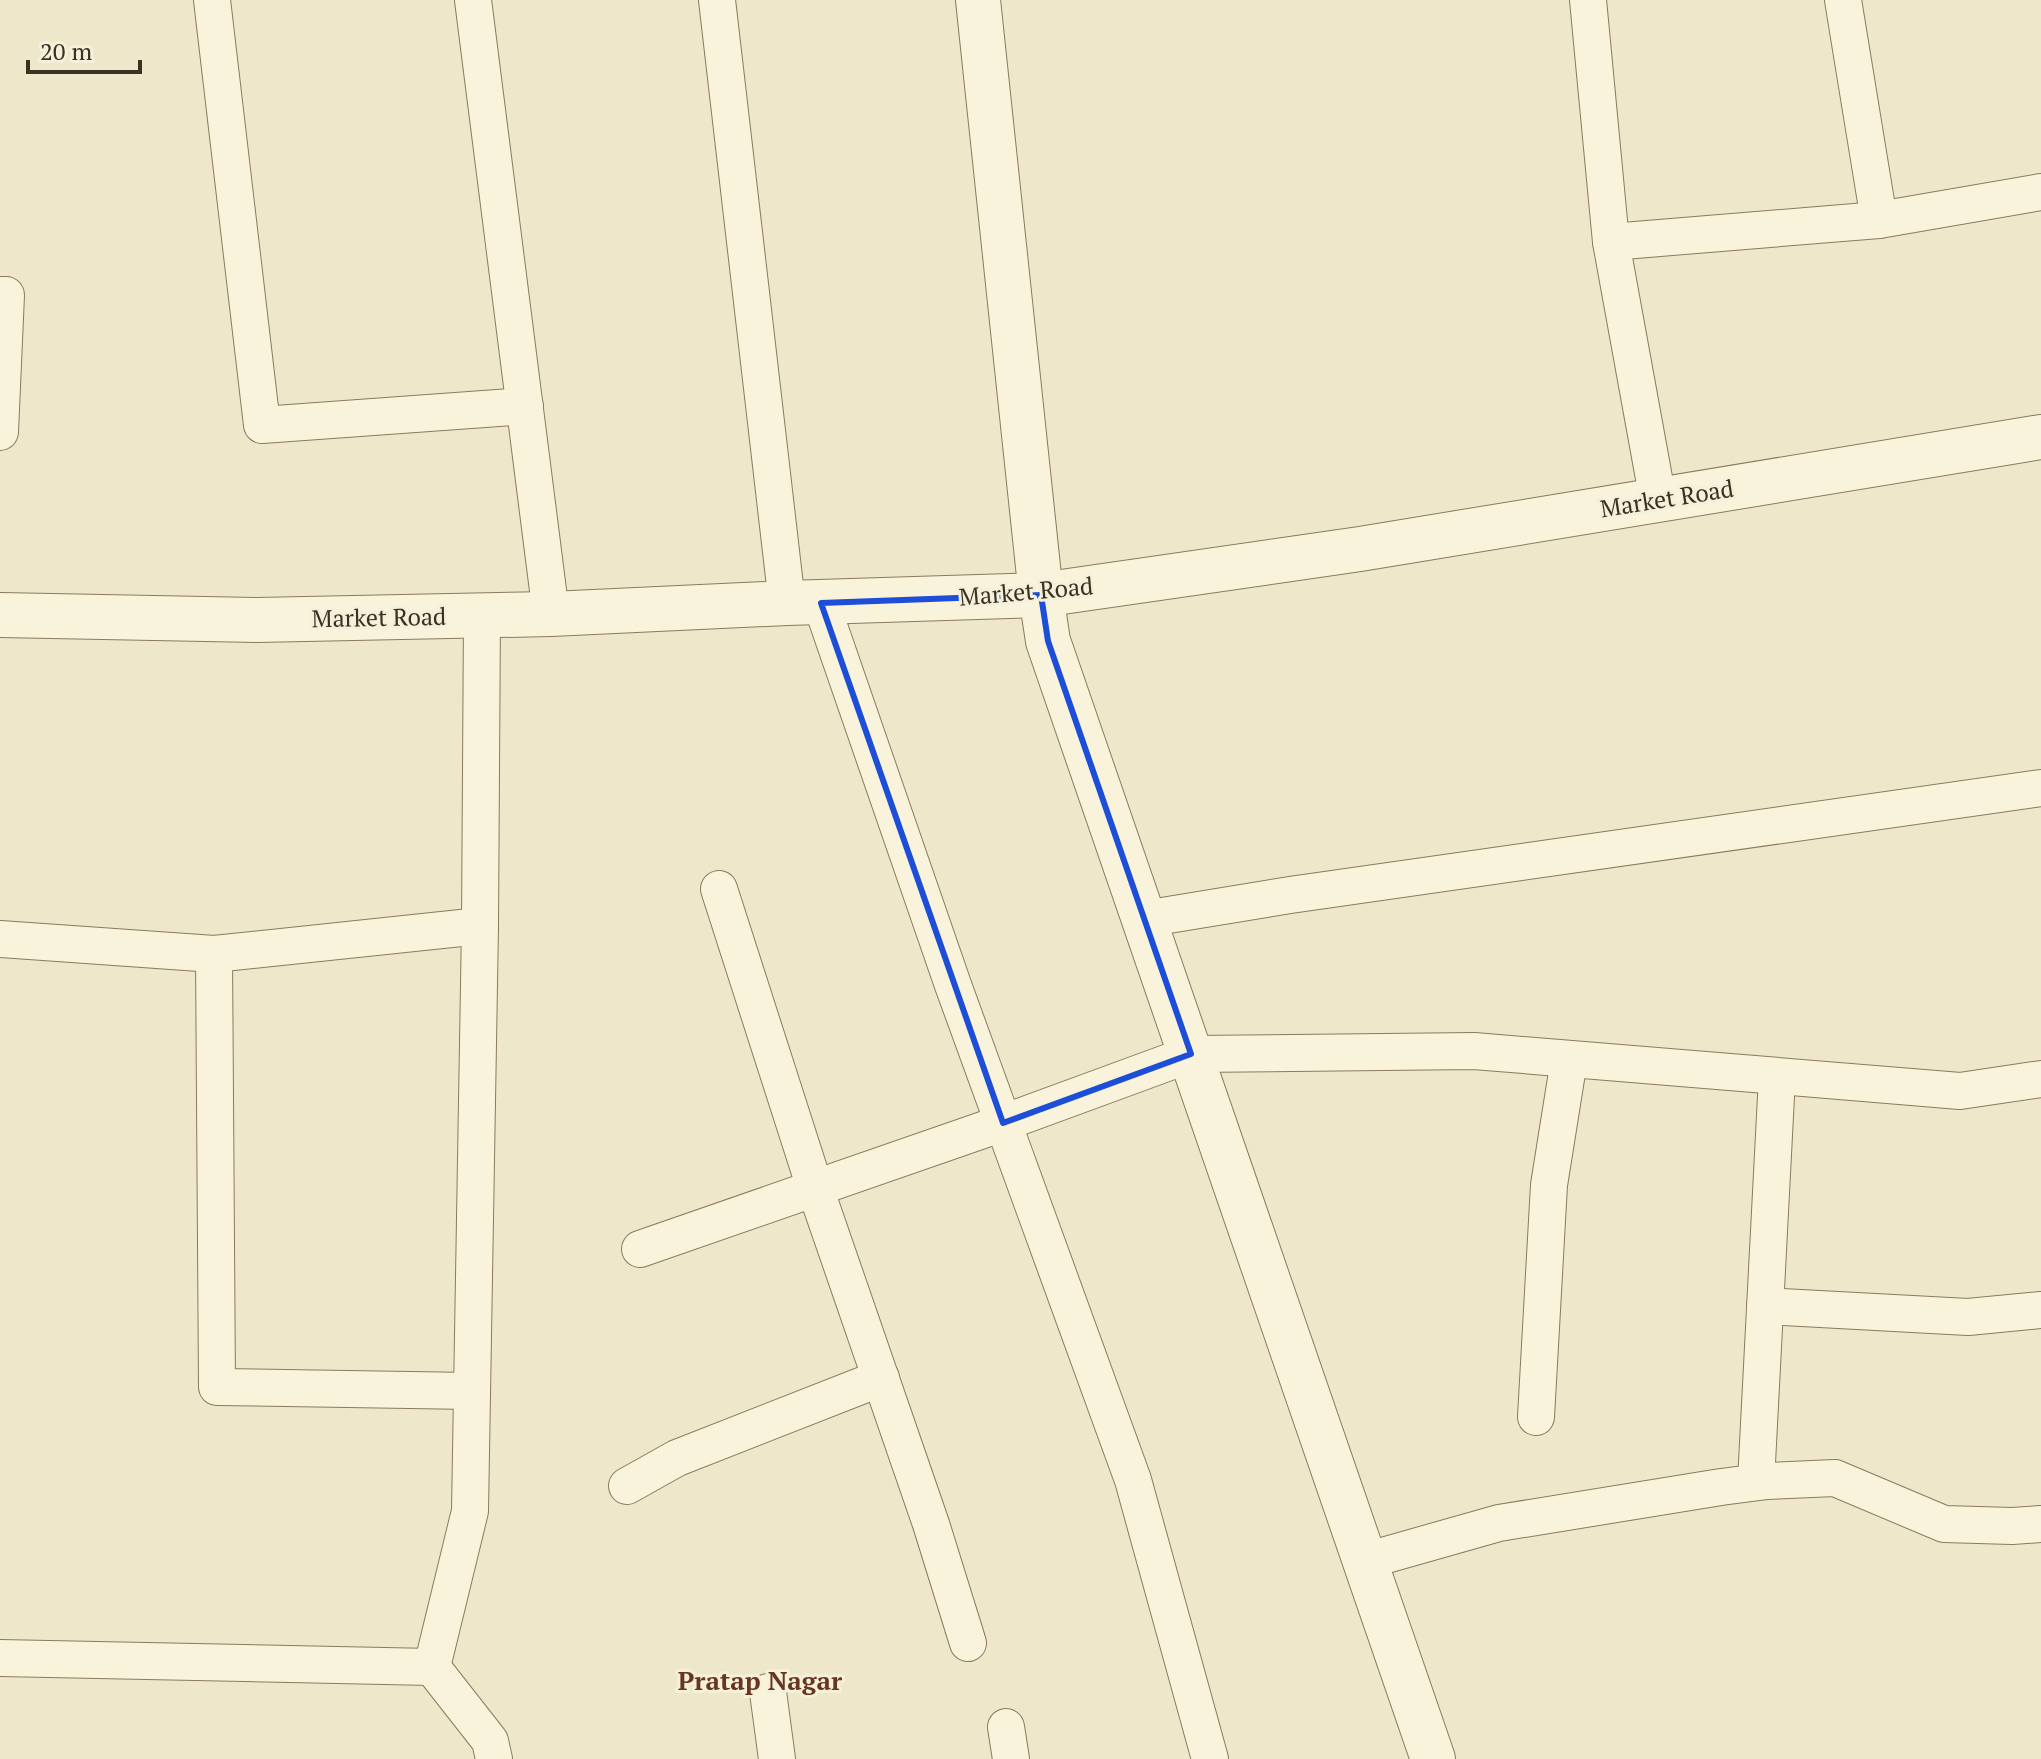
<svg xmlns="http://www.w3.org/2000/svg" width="2041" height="1759" font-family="'PT Serif',serif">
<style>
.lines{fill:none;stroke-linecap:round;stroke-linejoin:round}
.minor-casing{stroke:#8a7a5e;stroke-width:38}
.tertiary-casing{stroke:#8a7a5e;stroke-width:46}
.minor{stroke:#f9f3dc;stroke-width:36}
.tertiary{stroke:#f9f3dc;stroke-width:44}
.marked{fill:none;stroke:#1d4ed8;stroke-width:6;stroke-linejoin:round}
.labels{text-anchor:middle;stroke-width:6;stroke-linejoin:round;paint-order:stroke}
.street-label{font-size:24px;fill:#3b3021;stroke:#f5f0d9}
.neighbourhood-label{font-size:26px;font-weight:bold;fill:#673621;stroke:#f5f0d9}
</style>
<rect width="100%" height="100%" fill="#eee7c9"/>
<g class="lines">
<defs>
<g id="minor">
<path d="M212,0L262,425L525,406"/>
<path d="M473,0L551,614"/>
<path d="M717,0L787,603"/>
<path d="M1588,0L1611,242L1658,500"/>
<path d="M1843,0L1879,220"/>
<path d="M1611,242L1879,220L2041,192"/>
<path d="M0,295H6L0,432"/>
<path d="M821,603L953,985L1133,1480L1210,1759"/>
<path d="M719,889L815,1188L931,1524L968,1643"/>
<path d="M1144,919L1290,895L2041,788"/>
<path d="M0,939L214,954L480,926"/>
<path d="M214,954L217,1387L472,1391"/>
<path d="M640,1249L1003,1123L1191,1054L1474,1051L1960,1091L2041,1079"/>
<path d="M1765,1306L1968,1317L2041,1310"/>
<path d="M1536,1417L1549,1185L1569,1060"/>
<path d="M1756,1482L1777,1077"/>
<path d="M627,1486L677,1458L881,1378"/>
<path d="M1365,1561L1499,1523L1721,1487L1767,1481L1835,1478L1944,1524L2012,1526L2041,1524"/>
<path d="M0,1658L432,1667"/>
<path d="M432,1667L470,1511L480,926L482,615"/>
<path d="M432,1667L490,1741L494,1759"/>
<path d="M768,1692L777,1759"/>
<path d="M1006,1727L1011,1759"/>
</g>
<g id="tertiary">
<path d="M978,0L1041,595L1048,641L1433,1759"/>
<path d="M0,615L257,620L551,614L787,603L1041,595L1360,549L2041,437"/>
</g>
</defs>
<use href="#minor" class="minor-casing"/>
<use href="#tertiary" class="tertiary-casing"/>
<use href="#minor" class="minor"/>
<use href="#tertiary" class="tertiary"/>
</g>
<path class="marked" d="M1041,595L1048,641L1191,1054L1003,1123L821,603Z"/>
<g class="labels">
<g class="street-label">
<text transform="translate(1667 499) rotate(-9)" y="8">Market Road</text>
<text transform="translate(1026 592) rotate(-5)" y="8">Market Road</text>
<text transform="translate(379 618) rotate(-1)" y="8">Market Road</text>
</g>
<g class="neighbourhood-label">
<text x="760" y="1690">Pratap Nagar</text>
</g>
</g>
<path d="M28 60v12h112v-12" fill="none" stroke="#3b3021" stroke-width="4"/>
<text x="40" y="60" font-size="24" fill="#3b3021" stroke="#f5f0d9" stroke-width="6" paint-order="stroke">20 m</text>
</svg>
